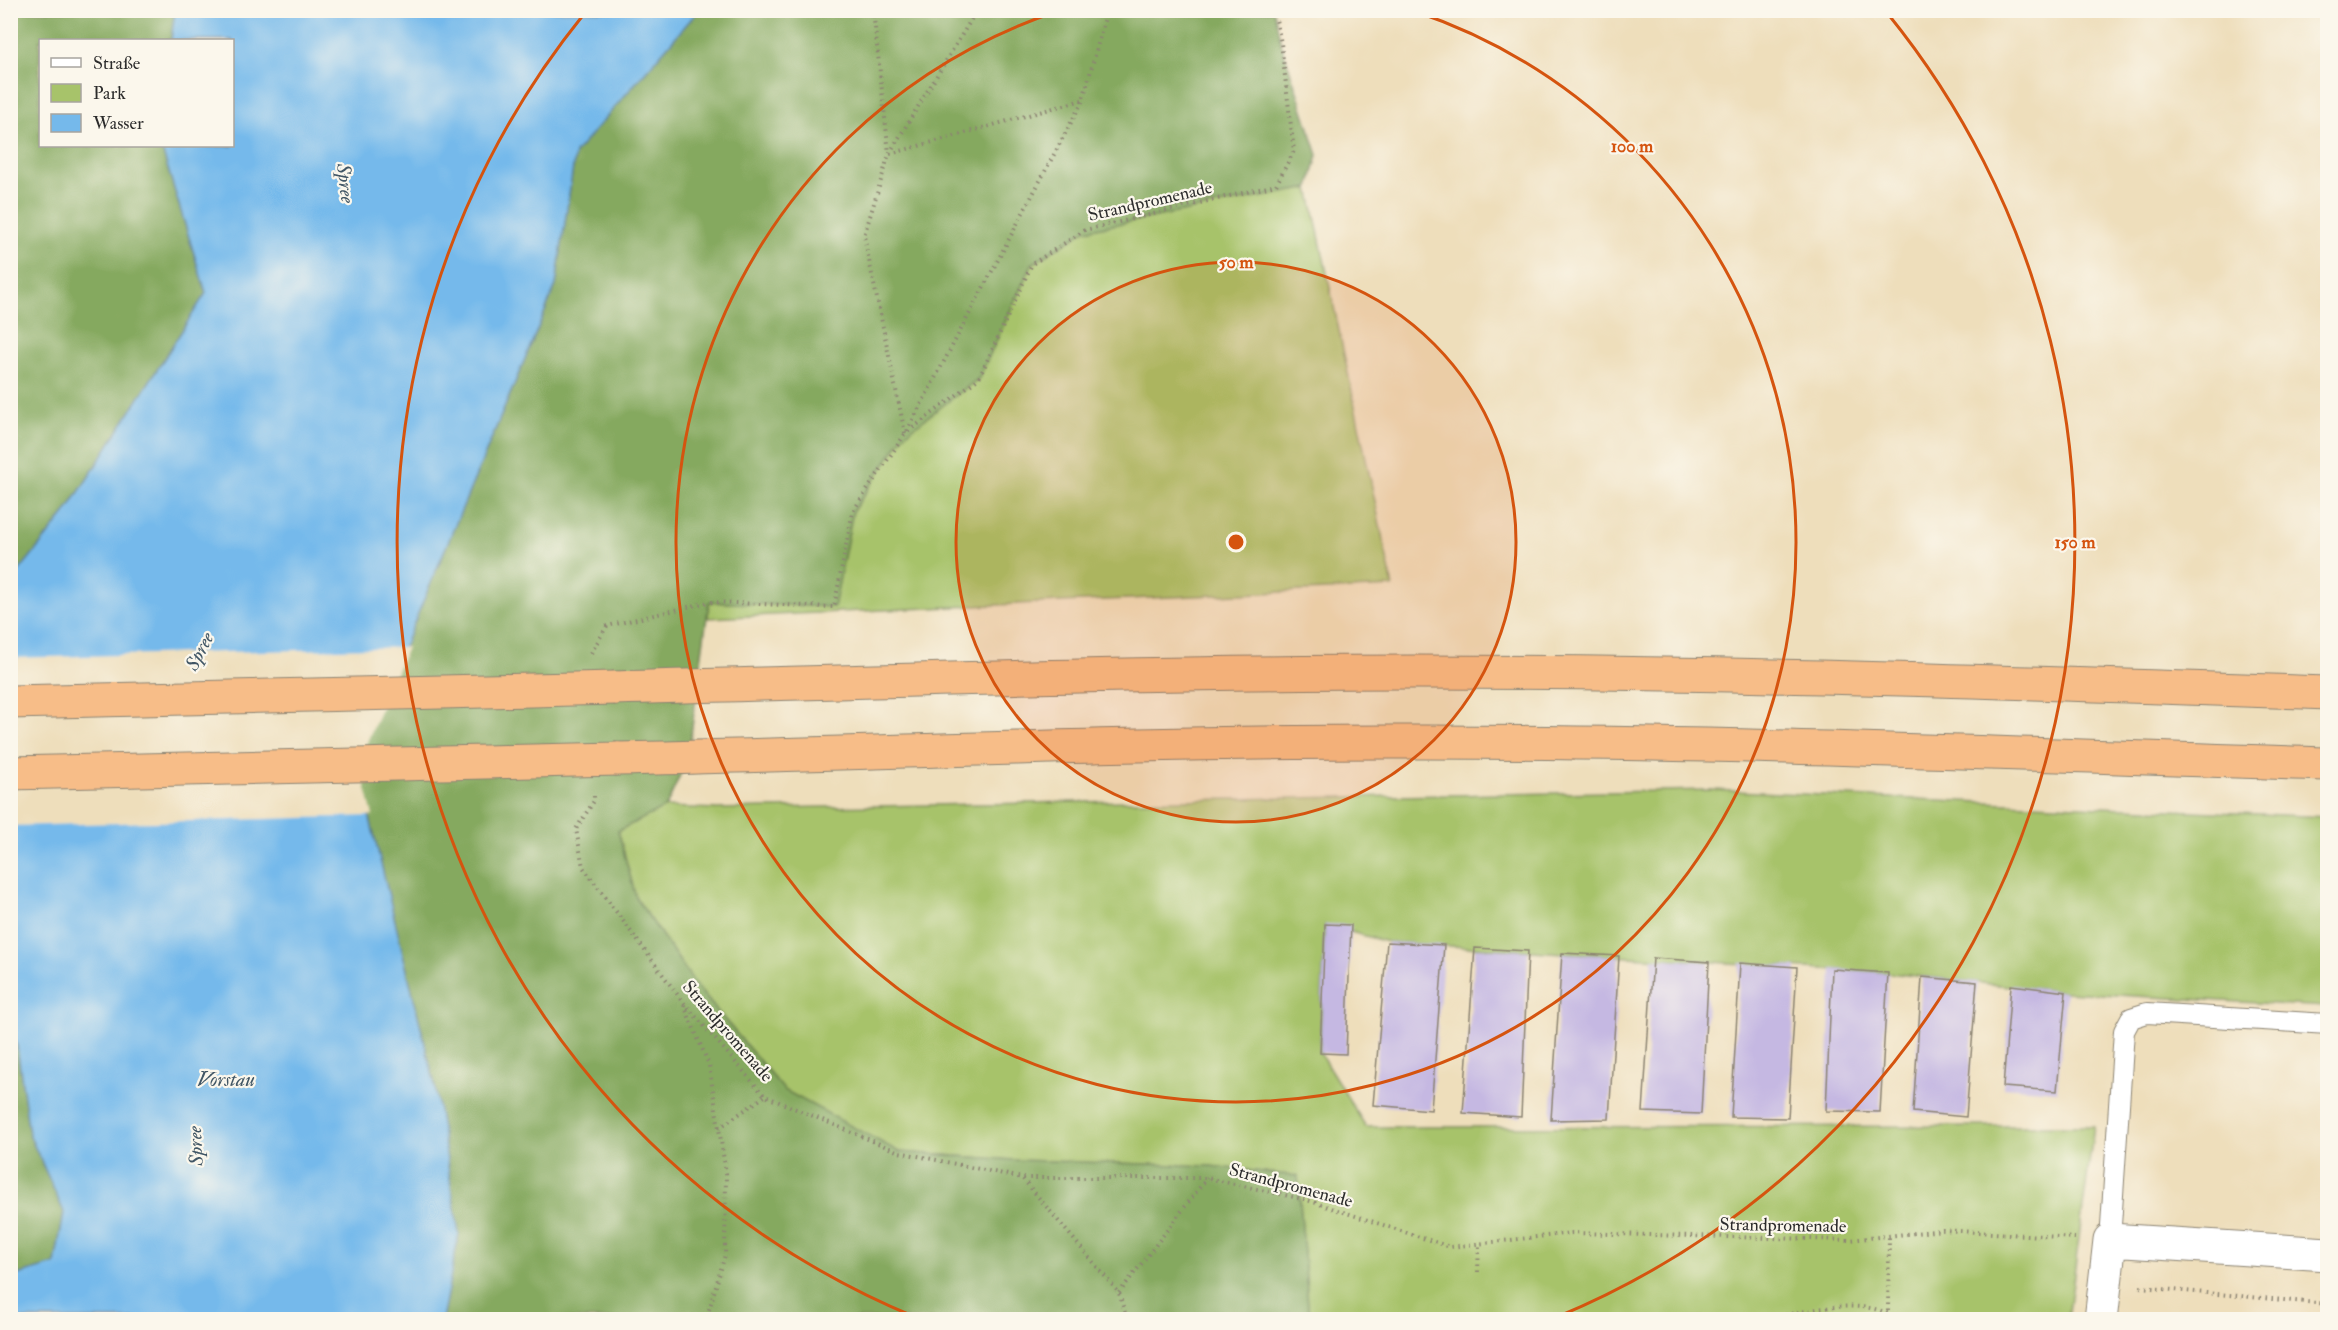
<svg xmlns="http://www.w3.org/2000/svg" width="2338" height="1330" font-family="'IM FELL Double Pica',serif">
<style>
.green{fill:#a7c36a;stroke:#69774a;stroke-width:1.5}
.forest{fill:#85a95e;stroke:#586a44;stroke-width:1.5}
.water{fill:#75b9eb;stroke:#50728b;stroke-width:1.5}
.pier{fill:#eedebb}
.building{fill:#c5b8e2}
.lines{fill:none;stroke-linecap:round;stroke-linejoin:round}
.service-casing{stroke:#8c8473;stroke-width:22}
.minor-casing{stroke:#8c8473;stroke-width:35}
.motorway-casing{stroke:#8c8473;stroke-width:35}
.path{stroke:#8c8473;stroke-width:4;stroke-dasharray:1.5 4.5;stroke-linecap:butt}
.service{stroke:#fff;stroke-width:20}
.minor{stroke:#fff;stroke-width:33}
.motorway{stroke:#f7bd88;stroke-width:33}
.motorway-bridge-casing{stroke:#8c8473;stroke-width:35;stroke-linecap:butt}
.motorway-bridge{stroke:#f7bd88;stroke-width:33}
.ring{fill:none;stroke:#d5540f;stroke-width:3}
.labels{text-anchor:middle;stroke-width:4.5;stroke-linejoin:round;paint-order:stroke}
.street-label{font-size:18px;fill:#2b2b2b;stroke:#fbf7ec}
.water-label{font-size:20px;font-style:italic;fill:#415665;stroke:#fbf7ec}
.centre{fill:#d5540f;stroke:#fbf7ec;stroke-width:3}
.ring-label{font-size:18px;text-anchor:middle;font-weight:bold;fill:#d5540f;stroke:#fbf7ec;stroke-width:4.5;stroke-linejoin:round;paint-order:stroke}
</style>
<rect width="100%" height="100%" fill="#fbf7ec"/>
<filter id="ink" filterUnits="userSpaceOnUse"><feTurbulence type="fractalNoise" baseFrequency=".0167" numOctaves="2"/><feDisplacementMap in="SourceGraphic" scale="12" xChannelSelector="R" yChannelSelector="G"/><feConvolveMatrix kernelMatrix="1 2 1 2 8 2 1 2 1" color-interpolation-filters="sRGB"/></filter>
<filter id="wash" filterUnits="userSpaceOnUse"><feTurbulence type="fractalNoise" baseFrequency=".008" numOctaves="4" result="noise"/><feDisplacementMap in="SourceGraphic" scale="24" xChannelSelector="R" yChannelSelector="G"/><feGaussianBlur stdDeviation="1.35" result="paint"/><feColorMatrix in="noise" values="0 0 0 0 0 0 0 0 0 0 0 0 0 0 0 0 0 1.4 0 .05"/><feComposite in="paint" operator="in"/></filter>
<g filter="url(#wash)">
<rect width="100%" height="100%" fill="#eedebb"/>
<g class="green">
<path d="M1309,188L1393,587L708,618L709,602L834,607L853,511L905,434L979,378L1032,264L1085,230Z"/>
<path d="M1711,790L2327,817V1007L2066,992L1888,973L1387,942L1325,925L1320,1053L1366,1127L2094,1126L2068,1319H1309L1298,1176L1210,1166L1014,1160L899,1152L784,1090L698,988L636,898L618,830L666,807L717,809Z"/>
</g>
<g class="forest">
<path d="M11,11H175L171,40H40V146H161L206,293L65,514L11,581Z"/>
<path d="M698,11H1274L1281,43L1318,155L1309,188L1085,230L1032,264L979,378L905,434L853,510L834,607L709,602L688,757L666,807L618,831L636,898L698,988L784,1090L899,1152L1014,1160L1210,1166L1298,1176L1309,1319H442L459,1234L434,1081L356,761L556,285L575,153Z"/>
<path d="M10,1028L17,1046L29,1134L64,1212L55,1264L11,1277Z"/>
</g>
<path class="water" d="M175,11H698L575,153L556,285L356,761L434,1081L459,1234L442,1319H11V1277L55,1264L64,1212L29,1134L17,1046L11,1028V581L65,514L206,293L161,146H232V40H171Z"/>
<path class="pier" d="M407,647L359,761L373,816L10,826L11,658Z"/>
<g id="blocks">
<g class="building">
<path d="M1325,924L1351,925L1346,1054L1320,1053Z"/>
<path d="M1387,942L1444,945L1431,1110L1373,1105Z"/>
<path d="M1475,948L1528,951L1521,1117L1463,1113Z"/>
<path d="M1562,953L1619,956L1609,1119L1551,1120Z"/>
<path d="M1653,958L1709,962L1701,1114L1643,1112Z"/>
<path d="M1740,963L1797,967L1788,1118L1731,1117Z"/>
<path d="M1832,969L1888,973L1880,1112L1826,1111Z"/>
<path d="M1922,977L1977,982L1966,1117L1913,1112Z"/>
<path d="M2011,985L2066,992L2057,1091L2003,1087Z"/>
</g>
</g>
</g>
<g filter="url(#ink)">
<use href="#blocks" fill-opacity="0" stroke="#8c8473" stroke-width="1.5"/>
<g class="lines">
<defs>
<path id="service" d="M2110,1240L2124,1031L2131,1018L2147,1013L2328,1024"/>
<path id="minor" d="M2101,1320L2110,1240L2328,1254"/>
<g id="motorway">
<path d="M615,688C882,681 1149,672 1415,672C1720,672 2023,682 2328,693"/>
<path d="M617,759C875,753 1133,742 1391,742C1703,741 2015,754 2328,764"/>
</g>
</defs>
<use href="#service" class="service-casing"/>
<use href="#minor" class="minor-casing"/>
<use href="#motorway" class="motorway-casing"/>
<g class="path">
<path d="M873,10L889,153"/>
<path d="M890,154L1082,100"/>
<path d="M907,431L1083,100L1107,10"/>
<path d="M905,433L864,236L889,154L977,10"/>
<path d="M591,653L607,626L709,602L834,607L853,511L905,434L979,378L1032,264L1085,230L1276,185L1294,151L1281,43L1274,10"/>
<path d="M594,796V801L576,829L583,867L683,1002L765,1096L899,1152L1022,1178H1207L1307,1200L1450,1247L1572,1233L1850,1240L1943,1230L2075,1238"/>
<path d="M684,1005L709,1065L726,1173L725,1255L706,1320"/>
<path d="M719,1128L765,1096"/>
<path d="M1023,1179L1119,1293L1127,1320"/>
<path d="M1478,1272L1479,1244"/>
<path d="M2140,1287L2328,1304"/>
<path d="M1119,1293L1207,1178"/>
<path d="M1888,1311L1889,1236"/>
<path d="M1762,1320C1799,1312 1867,1294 1898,1320"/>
</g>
<use href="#service" class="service"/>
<use href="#minor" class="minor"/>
<use href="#motorway" class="motorway"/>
<defs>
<g id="motorway-bridge">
<path d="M10,702L615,688"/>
<path d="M10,773L617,759"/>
</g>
</defs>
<use href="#motorway-bridge" class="motorway-bridge-casing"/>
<use href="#motorway-bridge" class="motorway-bridge"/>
</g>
</g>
<circle cx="1236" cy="542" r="280" fill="#d5540f" fill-opacity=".12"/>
<g class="ring">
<circle cx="1236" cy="542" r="280"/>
<path d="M1414 11A560 560 0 1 1 1058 11"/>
<path d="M915 1317A839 839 0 0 1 584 14M1888 14A839 839 0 0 1 1557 1317"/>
</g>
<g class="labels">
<g class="street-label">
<text transform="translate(1150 201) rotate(-13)" y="6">Strandpromenade</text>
<text transform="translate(728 1031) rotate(49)" y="6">Strandpromenade</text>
<text transform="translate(1291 1185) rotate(15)" y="6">Strandpromenade</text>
<text transform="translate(1783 1225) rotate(1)" y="6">Strandpromenade</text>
</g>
<g class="water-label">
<text transform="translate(346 183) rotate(83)" y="7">Spree</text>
<text transform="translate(199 651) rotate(-63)" y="7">Spree</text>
<text x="226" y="1086">Vorstau</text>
<text transform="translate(195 1146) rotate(-93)" y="7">Spree</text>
</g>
</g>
<circle cx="1236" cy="542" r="9" class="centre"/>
<g class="ring-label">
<text x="1632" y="152">100 m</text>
<text x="1236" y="268">50 m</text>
<text x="2075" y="548">150 m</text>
</g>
<rect width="2338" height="1330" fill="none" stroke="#fbf7ec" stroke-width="36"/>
<rect x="39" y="39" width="195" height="108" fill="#fbf7ec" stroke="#a8a59f" stroke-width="1.5"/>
<rect x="51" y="58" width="30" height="9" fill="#ffffff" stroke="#a8a59f" stroke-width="1.5"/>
<text x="93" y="69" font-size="18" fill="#2b2b2b">Straße</text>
<rect x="51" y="84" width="30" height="18" fill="#a7c36a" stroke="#a8a59f" stroke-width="1.5"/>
<text x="93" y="99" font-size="18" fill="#2b2b2b">Park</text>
<rect x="51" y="114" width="30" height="18" fill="#75b9eb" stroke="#a8a59f" stroke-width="1.5"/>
<text x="93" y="129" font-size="18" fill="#2b2b2b">Wasser</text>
</svg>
